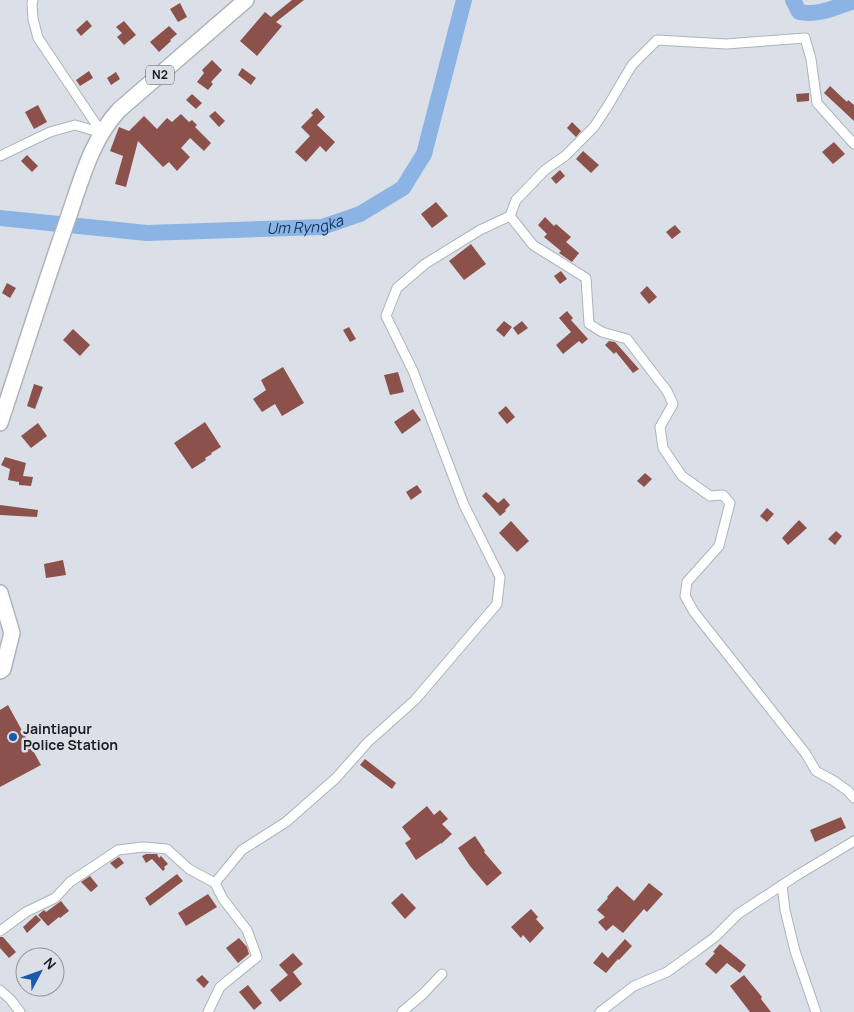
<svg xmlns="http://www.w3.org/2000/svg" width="854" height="1012" font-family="Manrope,sans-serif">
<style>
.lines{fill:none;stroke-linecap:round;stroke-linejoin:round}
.river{stroke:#8bb3e3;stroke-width:16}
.building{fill:#8d514b}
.minor-casing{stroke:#aeb3ba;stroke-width:11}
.trunk-casing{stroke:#aeb3ba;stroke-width:18}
.minor{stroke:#fff;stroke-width:9}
.trunk{stroke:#fff;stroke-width:15}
.poi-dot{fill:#195aaa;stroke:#dbe0e8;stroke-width:2}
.labels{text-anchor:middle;stroke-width:5;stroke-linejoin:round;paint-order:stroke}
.shield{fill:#dbe0e8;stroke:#55585d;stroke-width:1}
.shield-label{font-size:12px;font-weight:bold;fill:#1c1e21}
.poi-label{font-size:14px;font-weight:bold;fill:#1c1e21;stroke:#dbe0e8;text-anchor:start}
.water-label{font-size:15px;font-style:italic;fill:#0b3561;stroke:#dbe0e8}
</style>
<rect width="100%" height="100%" fill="#dbe0e8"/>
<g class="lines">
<g class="river">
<path d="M793,0L799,12C818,16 836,7 854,1"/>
<path id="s1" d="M0,218L147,233L322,227L360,214L403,188L424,154L464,0"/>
</g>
</g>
<g class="building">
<path d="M292,0H304L276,22L282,26L257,56L240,41L265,12L271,17Z"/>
<path d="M180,3L187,17L178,22L170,9Z"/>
<path d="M87,20L92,26L81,36L76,30Z"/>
<path d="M124,21L136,35L124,45L117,37L122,33L116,27Z"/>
<path d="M169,26L177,34L170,40L171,41L159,52L150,42Z"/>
<path d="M212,60L222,70L211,82L213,84L208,90L197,82L204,73L202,70Z"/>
<path d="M242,68L256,78L251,85L238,75Z"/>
<path d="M89,71L93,78L80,86L76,80Z"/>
<path d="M116,72L120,79L111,85L107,78Z"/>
<path d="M830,86L847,102L848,100L854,105V121L824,93Z"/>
<path d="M809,93V101L797,102L796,94Z"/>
<path d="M192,94L202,103L196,109L186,100Z"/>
<path d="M38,105L47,122L34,129L25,112Z"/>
<path d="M317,108L325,117L317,125L335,142L326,152L320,146L306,162L295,152L310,136L301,127L313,115L311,113Z"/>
<path d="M215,111L225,121L219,127L209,116Z"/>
<path d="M181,114L189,122L192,120L197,125L195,127L211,143L204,151L190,138L181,148L190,157L177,171L169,162L163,167L138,141L126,187L115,184L123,156L110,151L119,127L129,131L144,116L157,129L167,118L172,122Z"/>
<path d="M572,122L581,131L576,137L567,128Z"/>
<path d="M834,142L845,154L833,164L822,152Z"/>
<path d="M583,151L599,165L591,173L576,159Z"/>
<path d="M27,155L38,166L32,172L21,161Z"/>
<path d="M560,170L565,176L556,184L551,178Z"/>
<path d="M436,202L448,216L432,228L421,214Z"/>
<path d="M545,217L554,226L556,224L571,237L566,242L579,253L572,262L559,253L561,251L544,237L547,234L538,225Z"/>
<path d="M675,225L681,232L672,239L666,232Z"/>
<path d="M471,244L486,264L464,280L449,261Z"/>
<path d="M561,271L567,279L560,284L554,276Z"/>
<path d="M7,283L16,288L10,298L2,293Z"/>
<path d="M647,286L657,297L649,304L640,293Z"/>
<path d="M567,311L573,318L571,320L588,339L582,344L579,341L563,354L556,345L571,332L559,318Z"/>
<path d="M504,321L512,327L504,337L496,330Z"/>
<path d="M522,321L528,328L518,335L513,328Z"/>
<path d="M349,327L356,339L350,342L343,330Z"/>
<path d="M73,329L90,345L80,356L63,340Z"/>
<path d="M609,341L615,342L639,369L633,373L616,352L614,354L605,345Z"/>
<path d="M283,367L304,403L282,416L275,404L262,412L253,399L266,390L261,380Z"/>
<path d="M398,372L404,392L390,395L384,375Z"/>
<path d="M34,384L43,387L35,409L27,406Z"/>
<path d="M506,406L515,417L507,424L498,413Z"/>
<path d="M413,409L421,420L402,434L394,422Z"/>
<path d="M205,422L221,447L211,453L212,454L205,458L206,460L192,469L174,443Z"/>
<path d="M38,423L47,436L31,448L21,436Z"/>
<path d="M5,457L26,463L23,476L33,477L31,486L19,485V482L8,480L10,469L1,465Z"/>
<path d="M645,473L652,479L644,487L637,481Z"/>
<path d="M417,485L422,492L411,500L406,492Z"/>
<path d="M486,492L498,503L504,498L510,505L505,510L506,511L500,516L482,496Z"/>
<path d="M0,505L38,510L37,517L0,515Z"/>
<path d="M767,508L774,514L767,522L760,516Z"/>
<path d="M799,520L807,528L788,545L782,538Z"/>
<path d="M511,521L529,541L517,552L499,533Z"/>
<path d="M836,531L842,536L835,545L828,539Z"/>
<path d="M63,560L66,575L46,578L44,564Z"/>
<path d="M8,705L41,765L0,787V710Z"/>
<path d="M365,759L396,783L392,789L360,765Z"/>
<path d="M427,806L434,815L440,810L448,819L442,824L452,834L441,844V843L416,860L405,843L411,839L402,827Z"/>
<path d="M841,817L846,828L815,842L810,830Z"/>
<path d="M475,836L485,851L484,852L502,873L487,886L470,866L458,848Z"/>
<path d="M146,854H157L159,858L161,856L168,864L164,867L165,869L163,871L152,859L146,863L142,856Z"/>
<path d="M119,857L124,863L116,869L110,863Z"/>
<path d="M177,874L183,881L150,906L145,898Z"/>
<path d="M90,876L98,886L91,892L81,882Z"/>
<path d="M649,883L663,894L647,912L644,909L623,933L613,925L606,931L598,922L605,917L597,910L608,898L607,897L617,886L634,901Z"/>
<path d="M402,893L416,908L405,919L391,903Z"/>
<path d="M208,894L217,907L186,926L178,913Z"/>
<path d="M61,901L69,911L60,918L59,917L48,926L38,915L44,910L46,912Z"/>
<path d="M531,909L538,917L536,919L544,928L530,943L523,935L521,938L511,927Z"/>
<path d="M36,915L41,920L27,933L23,927Z"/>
<path d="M0,937H3L16,952L9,958L0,948Z"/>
<path d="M239,938L247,947L249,954L238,963L226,948Z"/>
<path d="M625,939L632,946L619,960L618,959L606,973L593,963L602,952L608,958Z"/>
<path d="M720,944L746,965L740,973L727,963L716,974L705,964L715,953L713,952Z"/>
<path d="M293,953L303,964L293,972L302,984L280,1002L270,990L288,975L279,965Z"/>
<path d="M202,975L209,982L204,988L196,980Z"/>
<path d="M744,975L762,997L761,999L771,1012H750L730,986Z"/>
<path d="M248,985L262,1003L254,1010L239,992Z"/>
</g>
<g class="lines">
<defs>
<g id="minor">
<path d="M33,0L32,3L33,19L38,38L102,133"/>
<path d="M854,144L817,103L811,59L805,38L726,44L657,40L632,65L609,104L594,127L565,156L545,170L516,200L510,216L533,245L586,278L589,324L602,332L627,339L667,391L673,404L660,427L663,448L682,476L710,496L723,495L730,503L719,546L687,582L685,596L694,612L806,754L816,771L834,781L848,791L854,798"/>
<path d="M0,156L50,132L75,125L102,133"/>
<path d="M215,883L242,850L286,822L336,778L368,742L415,700L497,604L500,577L464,505L413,371L386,316L397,288L425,264L480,230L510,216"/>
<path d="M782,885L785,910L795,951L816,1012"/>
<path d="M0,931L26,912L55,898L70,882L118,850L143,847L167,849L189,869L215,883L223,899L247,930L257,957L220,987L208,1012"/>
<path d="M0,990L11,1000L20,1012"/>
<path d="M402,1012L423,994L442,974"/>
<path d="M600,1012L634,986L667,972L696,951L715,937L738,914L796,876L854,841"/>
</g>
<g id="trunk">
<path d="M0,423C22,357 43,290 66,224C80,185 90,141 119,110L246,0"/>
<path d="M0,593L12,633L3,669L0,671"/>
</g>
</defs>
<use href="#minor" class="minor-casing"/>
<use href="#trunk" class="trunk-casing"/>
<use href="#minor" class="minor"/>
<use href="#trunk" class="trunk"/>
</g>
<circle class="poi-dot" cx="13" cy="737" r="5"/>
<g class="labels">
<rect class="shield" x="146" y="65.5" width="28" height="19" rx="4"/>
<g class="shield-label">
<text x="160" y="79">N2</text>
</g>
<g class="poi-label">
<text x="23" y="734">Jaintiapur<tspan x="23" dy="16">Police Station</tspan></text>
</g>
<g class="water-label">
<text dy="5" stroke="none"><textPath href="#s1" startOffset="306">Um Ryngka</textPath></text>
</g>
</g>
<g transform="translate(40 972) rotate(49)"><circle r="24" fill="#dbe0e8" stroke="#8f9298"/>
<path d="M0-4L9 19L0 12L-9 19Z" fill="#195aaa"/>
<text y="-8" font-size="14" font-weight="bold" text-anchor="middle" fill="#1c1e21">N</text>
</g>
</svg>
